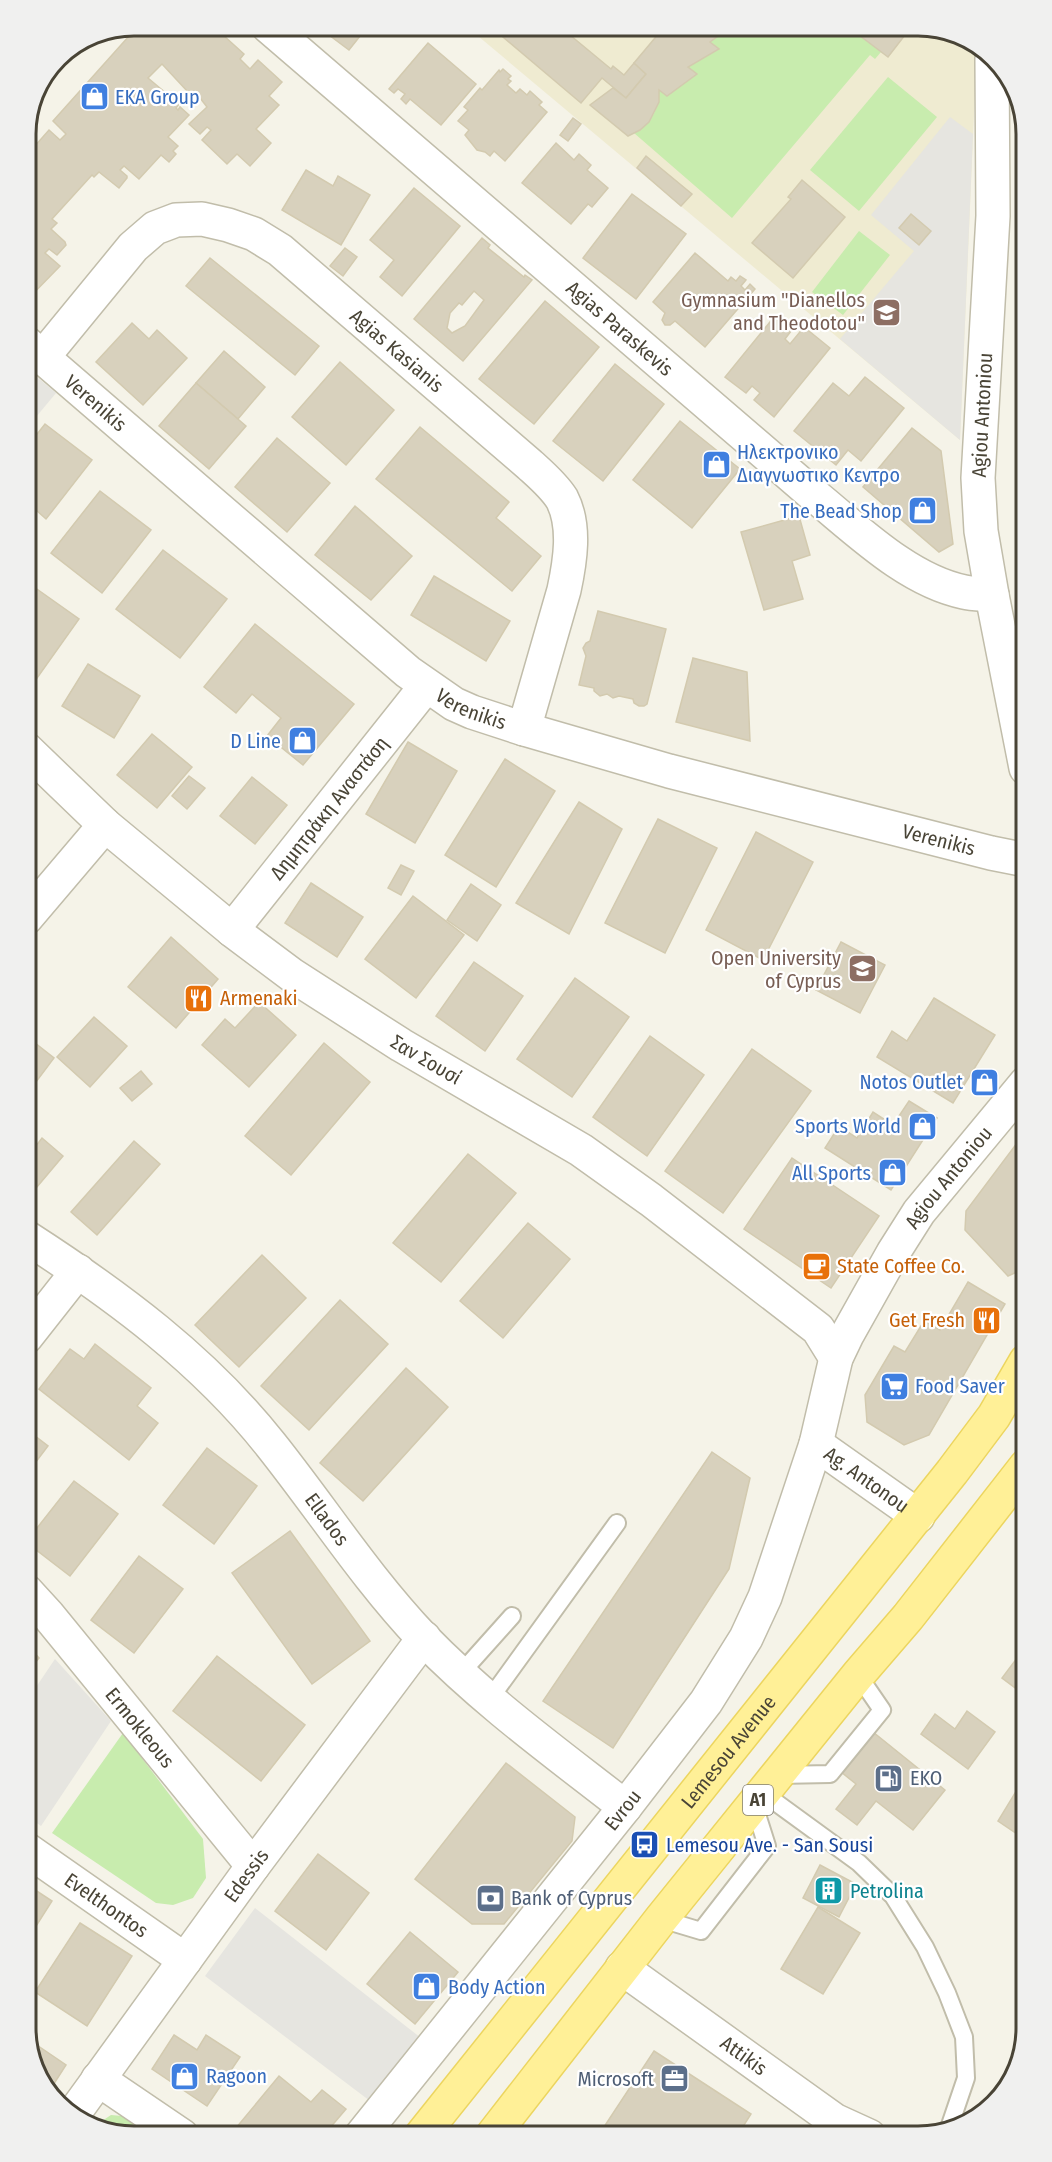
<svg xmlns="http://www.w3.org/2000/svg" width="1052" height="2162" font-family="'Fira Sans Condensed',sans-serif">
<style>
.education{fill:#efebd1}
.green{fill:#c8ecae}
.parking{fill:#e6e5e0}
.building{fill:#d8d1bd;stroke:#d3caaf;stroke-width:1.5;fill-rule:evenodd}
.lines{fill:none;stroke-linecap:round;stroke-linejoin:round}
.lane-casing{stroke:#c1bdaa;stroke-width:20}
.street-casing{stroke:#c1bdaa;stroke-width:36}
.primary-casing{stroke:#ecd55f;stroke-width:36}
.lane{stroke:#fff;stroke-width:16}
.street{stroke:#fff;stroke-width:33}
.primary{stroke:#fff097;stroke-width:33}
.labels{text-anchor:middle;stroke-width:4.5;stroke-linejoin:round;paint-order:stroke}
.shield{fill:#fff;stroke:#807c72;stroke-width:1.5}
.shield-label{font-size:18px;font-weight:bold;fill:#494436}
.shop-label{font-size:20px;fill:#366cbe;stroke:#fff;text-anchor:start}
.education-label{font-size:20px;fill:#785e54;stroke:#fff;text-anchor:end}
.street-label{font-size:20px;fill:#494436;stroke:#fff}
.food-label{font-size:20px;fill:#c56008;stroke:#fff;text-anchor:start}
.service-label{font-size:20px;fill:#4e5e75;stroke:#fff;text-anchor:start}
.transit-label{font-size:20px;fill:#164399;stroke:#fff;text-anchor:start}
.culture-label{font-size:20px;fill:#0d838f;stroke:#fff;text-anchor:start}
.rim{fill:none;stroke:#494436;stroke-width:3}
</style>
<rect width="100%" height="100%" fill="#f5f3e8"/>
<path class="education" d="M466,26H925L977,45L960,440Z"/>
<g class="green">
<path d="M732,26H849L881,52L875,59L870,55L732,218L634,133C651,123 659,110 659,90L696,74L688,67L718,48L710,42Z"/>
<path d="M888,77L937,117L859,211L810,170Z"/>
<path d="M859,231L890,255L843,315L812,292Z"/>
<path d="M123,1733L203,1839L206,1878L193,1898L173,1905L156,1903L52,1833Z"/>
<path d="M111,2115L122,2116L152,2136H127L96,2125Z"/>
</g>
<g class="parking">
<path d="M950,117L973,134L960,440L840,339L914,251L871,215Z"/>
<path d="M26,368L56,393L26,429Z"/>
<path d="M55,1659L111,1721L41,1826L26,1815V1702Z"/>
<path d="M255,1908L421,2038L370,2101L205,1976Z"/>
</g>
<g class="building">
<path d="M138,26H213L244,54L240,59L250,69L258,60L282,82L269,96L279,105L256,129L271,143L250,166L237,154L227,164L202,140L211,130L207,127L200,134L189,124L207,107L197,94L190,102L184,96L188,92L162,64L148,78L179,104L176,108L178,110L180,107L189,115L168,137L178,146L173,151L176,154L169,162L161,155L139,179L124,166L120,170L127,176V178L119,188L99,172L94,177L92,175L52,219L57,223L51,229L65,242L66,245L57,255L49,249L45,253L60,266L26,301V156L49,130L60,140L66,134L53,121Z"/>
<path d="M317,26H368L349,50Z"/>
<path d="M490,26H559L611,69L613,66L624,75L634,63L646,74L626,98L602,78L581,103Z"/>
<path d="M665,26H732L710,42L719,49L688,67L697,74L667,96L659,90V102L649,122L640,130L628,136L590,105L613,88L626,98L646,74L634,63Z"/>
<path d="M847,26H912L888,57Z"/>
<path d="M428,43L476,84L441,125L410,99L406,104L401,99L405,94L398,89L394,93L389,89Z"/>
<path d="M503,69L511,76L508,79L511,81L507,85L516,93L520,89L527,95L530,91L542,102L539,105L547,112L505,161L494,151L490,156L485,152L477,150L465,135L469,130L458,121L468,110L464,107L480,88L482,90L499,70L500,72Z"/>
<path d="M573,118L581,124L568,141L560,135Z"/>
<path d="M556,143L574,160L579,154L591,165L587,170L608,188L592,207L588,204L571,224L522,183Z"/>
<path d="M646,156L692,194L681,206L637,168Z"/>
<path d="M306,170L333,186L338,176L370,195L341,245L282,210Z"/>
<path d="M802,180L845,217L793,278L752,243L791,199L788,197Z"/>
<path d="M414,188L460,226L402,296L380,277L394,260L370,240Z"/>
<path d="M632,194L686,234L636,299L583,258Z"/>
<path d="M911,214L931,231L919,245L899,228Z"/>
<path d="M482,238L490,245L488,248L524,277L525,275L532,280L463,361L414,319ZM474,291L484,300L465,326L452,333L447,328L450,313L459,303L462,305Z"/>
<path d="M345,248L357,257L343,276L330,266Z"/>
<path d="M695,253L728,281L731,277L736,281L740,276L746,280L741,286L745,290L750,284L755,289L705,347L675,321L670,325H665L662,320L665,313L653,302Z"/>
<path d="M210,258L319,346L295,375L186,286Z"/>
<path d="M545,301L599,347L534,424L479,379Z"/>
<path d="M774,317L791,331L785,339L790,344L804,327L830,348L774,417L754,400L760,393L752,386L746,393L725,377Z"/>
<path d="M132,323L149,339L157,330L187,358L143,405L96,362Z"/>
<path d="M224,351L265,387L238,419L196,383Z"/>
<path d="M340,362L394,410L346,465L292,417Z"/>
<path d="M615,364L664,404L603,481L553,441Z"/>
<path d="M865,377L904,408L861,461L848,450L836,465L794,431L833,383L849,396Z"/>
<path d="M196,383L246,426L209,469L159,426Z"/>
<path d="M680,421L740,469L692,528L633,480Z"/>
<path d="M45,424L92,460L46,519L26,501V448Z"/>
<path d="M420,427L509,502L496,518L541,556L512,591L376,479Z"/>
<path d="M912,428L941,451L953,544L939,552L863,487Z"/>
<path d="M277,438L330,483L287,532L235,487Z"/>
<path d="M100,491L151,530L102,593L51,553Z"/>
<path d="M355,506L412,556L371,600L315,555Z"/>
<path d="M799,516L810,555L792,561L803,599L764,610L741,532Z"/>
<path d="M163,550L227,599L180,658L116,609Z"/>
<path d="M434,576L510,621L486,661L411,615Z"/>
<path d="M34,587L79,619L30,688L26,685V598Z"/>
<path d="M598,611L666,629L647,704L644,706H639L634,703L633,699L619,696L613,698L607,694L600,696L594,691V688L579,685L586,656L583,648L586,643L590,641Z"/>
<path d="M255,624L354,704L303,765L267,736L281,718L252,694L236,713L204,687Z"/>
<path d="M693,658L747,672L750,741L676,722Z"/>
<path d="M88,664L140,696L114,738L62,706Z"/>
<path d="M152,734L192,767L157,808L117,775Z"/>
<path d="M408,742L457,771L415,843L366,814Z"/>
<path d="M505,759L555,791L496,887L445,855Z"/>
<path d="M189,776L205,788L187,809L172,796Z"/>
<path d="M252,777L287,805L255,844L220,816Z"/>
<path d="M579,802L622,829L569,934L516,903Z"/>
<path d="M658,819L717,848L665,953L605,923Z"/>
<path d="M756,832L813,862L763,960L706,930Z"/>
<path d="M401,865L414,871L401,895L388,888Z"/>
<path d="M311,883L363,917L337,957L285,923Z"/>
<path d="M471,884L501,905L477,941L447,920Z"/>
<path d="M413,896L464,935L416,998L365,959Z"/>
<path d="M171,937L218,979L176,1028L128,987Z"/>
<path d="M841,942L885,965L860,1013L816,990Z"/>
<path d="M474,962L523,996L485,1051L436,1016Z"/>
<path d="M575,978L629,1017L572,1097L517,1059Z"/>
<path d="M934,998L995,1035L953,1103L877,1057L892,1031L907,1041Z"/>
<path d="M259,1002L296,1035L249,1087L202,1045L225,1019L235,1028Z"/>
<path d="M94,1017L127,1046L90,1087L57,1057Z"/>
<path d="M650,1036L704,1075L647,1156L593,1117Z"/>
<path d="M30,1039L54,1058L33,1086L26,1080V1064L29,1061L26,1058V1044Z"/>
<path d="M324,1043L370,1082L291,1175L245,1136Z"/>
<path d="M752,1049L811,1091L723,1213L665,1171Z"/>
<path d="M141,1071L152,1084L132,1101L120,1088Z"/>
<path d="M909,1101L937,1118L891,1190L825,1148L839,1126L857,1138L873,1112L893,1125Z"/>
<path d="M1026,1131V1249L1017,1272L1008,1276L965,1230L966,1211Z"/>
<path d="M42,1138L63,1156L26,1200V1146L32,1151Z"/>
<path d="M134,1141L160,1164L97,1235L71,1212Z"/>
<path d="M468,1154L516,1193L441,1282L393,1243Z"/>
<path d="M792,1158L879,1216L831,1288L744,1229Z"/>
<path d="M528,1223L570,1259L503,1338L460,1301Z"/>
<path d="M262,1255L306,1298L239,1367L195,1325Z"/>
<path d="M968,1282L1005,1304L929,1435L904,1445L867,1422L865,1395L894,1346L905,1352L924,1321L940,1330Z"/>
<path d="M340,1300L388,1344L309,1430L261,1386Z"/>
<path d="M95,1344L151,1388L137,1406L158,1423L129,1460L39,1389L70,1349L84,1359Z"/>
<path d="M406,1368L448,1407L363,1501L320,1463Z"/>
<path d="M26,1429L48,1446L26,1475Z"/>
<path d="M207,1448L257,1486L214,1544L163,1505Z"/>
<path d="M712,1452L750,1478L729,1569L613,1748L543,1701Z"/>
<path d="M74,1481L118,1514L70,1576L26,1542Z"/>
<path d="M290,1531L370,1641L312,1684L232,1573Z"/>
<path d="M139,1556L183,1589L134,1653L91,1620Z"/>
<path d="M26,1643L39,1658L26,1674Z"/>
<path d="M1026,1646V1696L1002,1678Z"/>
<path d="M217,1656L305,1725L261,1781L173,1711Z"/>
<path d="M967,1711L995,1732L968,1769L921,1734L935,1714L955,1729Z"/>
<path d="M873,1732L945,1790L913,1830L876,1801L857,1825L836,1809L856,1784L841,1772Z"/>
<path d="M506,1763L575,1817L572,1841L504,1924H472L415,1879Z"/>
<path d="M1026,1775V1840L998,1821Z"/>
<path d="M318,1854L369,1893L326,1950L275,1911Z"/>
<path d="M820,1865L856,1884L839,1917L803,1898Z"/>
<path d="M26,1884L52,1901L26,1942Z"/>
<path d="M818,1907L860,1933L823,1994L781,1969Z"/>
<path d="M80,1923L132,1956L87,2026L35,1992Z"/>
<path d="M410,1932L458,1972L415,2024L367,1984Z"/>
<path d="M174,2035L197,2050L206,2035L240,2057L207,2106L152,2069Z"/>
<path d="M28,2039L66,2065L50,2090L34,2069Z"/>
<path d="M654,2051L751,2114L737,2136H598Z"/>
<path d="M279,2076L311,2102L322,2090L346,2109L323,2136H245L236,2128Z"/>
</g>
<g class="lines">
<defs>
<g id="lane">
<path d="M461,1673L512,1616"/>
<path d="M489,1700L617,1523"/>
<path d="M778,1775L830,1774L882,1710L858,1675"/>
<path d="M763,1793L859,1863L893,1896L925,1947L947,1993L964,2037L966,2078L948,2131"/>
<path d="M661,1919L701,1931L767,1846L754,1805"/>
</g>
<g id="street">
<path id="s1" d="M268,26L809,491C854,527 906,580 964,592C973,594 983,594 992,595"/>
<path d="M992,59L993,216L978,478L981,531L992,595L1026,768"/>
<path id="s2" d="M26,343L408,672L454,704L472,712L524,729L669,771L991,853L1026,860"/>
<path id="s3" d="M42,358L133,247L155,228L176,220L202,219L228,225L254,234L280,250L530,465C541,475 554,486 562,499C576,526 570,562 564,590L524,729"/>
<path id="s4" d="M26,749L105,825L232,930L292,975L401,1045L581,1150L651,1200L818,1329L836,1358"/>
<path d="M26,918L105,825"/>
<path id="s5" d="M232,930L426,686"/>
<path id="s6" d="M26,1237C116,1295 204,1360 271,1445C322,1509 366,1578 423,1638C484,1701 556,1753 625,1807"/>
<path d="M26,1337L78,1271"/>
<path id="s7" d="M816,1444L918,1516"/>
<path id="s8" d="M26,1591L48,1615L253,1866"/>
<path id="s9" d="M26,1849L185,1960"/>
<path id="s10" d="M622,1968L834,2120L869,2136"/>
<path d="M98,2079L182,2136"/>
<path id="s11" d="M72,2116L253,1866L424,1638"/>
<path id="s12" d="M361,2136L625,1807L706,1702L746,1638L765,1597L816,1444L836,1358L847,1335L893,1253L919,1212L1026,1083"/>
</g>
<g id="primary">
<path id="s13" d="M421,2136L952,1472L994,1416L1026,1361"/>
<path d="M492,2136L661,1919L858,1675L908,1617L1026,1466"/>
</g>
</defs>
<use href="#lane" class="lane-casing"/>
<use href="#street" class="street-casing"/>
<use href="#primary" class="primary-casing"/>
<use href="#lane" class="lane"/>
<use href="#street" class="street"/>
<use href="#primary" class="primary"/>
</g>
<defs>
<symbol id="shop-square" viewBox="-11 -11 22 22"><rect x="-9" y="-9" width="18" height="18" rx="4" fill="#3f7fe0" stroke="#fff"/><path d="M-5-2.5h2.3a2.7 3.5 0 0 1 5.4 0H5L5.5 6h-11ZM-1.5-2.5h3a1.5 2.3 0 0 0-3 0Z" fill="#fff"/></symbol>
<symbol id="school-square" viewBox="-11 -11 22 22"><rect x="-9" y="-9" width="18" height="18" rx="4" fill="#8d6e63" stroke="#fff"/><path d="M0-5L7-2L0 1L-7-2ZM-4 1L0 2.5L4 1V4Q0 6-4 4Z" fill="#fff"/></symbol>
<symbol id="university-square" viewBox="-11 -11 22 22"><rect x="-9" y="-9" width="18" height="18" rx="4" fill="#8d6e63" stroke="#fff"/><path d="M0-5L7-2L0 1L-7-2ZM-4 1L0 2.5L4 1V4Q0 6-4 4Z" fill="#fff"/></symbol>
<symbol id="restaurant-square" viewBox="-11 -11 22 22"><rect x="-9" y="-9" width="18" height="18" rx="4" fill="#e8710a" stroke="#fff"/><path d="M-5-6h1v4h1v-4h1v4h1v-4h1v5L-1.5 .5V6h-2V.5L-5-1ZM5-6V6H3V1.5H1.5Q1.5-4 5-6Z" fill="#fff"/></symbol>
<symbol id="cafe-square" viewBox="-11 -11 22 22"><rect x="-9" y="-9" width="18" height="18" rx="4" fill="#e8710a" stroke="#fff"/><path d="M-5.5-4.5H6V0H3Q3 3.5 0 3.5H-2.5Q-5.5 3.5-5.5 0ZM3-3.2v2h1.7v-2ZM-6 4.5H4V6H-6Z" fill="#fff"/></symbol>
<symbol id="supermarket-square" viewBox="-11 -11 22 22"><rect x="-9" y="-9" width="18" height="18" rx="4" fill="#3f7fe0" stroke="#fff"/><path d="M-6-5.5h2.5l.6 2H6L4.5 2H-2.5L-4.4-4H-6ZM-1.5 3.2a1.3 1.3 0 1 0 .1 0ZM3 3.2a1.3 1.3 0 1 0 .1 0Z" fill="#fff"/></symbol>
<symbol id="fuel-square" viewBox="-11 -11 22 22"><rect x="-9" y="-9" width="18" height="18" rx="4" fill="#5c6f8a" stroke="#fff"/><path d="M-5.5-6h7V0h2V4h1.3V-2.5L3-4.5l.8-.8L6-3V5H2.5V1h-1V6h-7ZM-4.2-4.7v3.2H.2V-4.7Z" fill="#fff"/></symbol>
<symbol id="bus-square" viewBox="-11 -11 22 22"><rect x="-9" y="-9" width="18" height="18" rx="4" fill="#1a4fb4" stroke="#fff"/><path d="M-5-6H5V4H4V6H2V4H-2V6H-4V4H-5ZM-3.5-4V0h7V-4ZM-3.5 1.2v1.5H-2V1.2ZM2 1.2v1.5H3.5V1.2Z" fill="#fff"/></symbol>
<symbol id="building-square" viewBox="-11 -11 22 22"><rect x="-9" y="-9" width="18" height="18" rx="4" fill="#0f9aa8" stroke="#fff"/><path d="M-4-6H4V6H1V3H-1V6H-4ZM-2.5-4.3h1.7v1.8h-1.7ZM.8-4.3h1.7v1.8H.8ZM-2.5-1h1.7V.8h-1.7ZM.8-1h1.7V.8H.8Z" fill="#fff"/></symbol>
<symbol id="bank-square" viewBox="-11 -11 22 22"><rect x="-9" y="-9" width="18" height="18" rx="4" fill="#5c6f8a" stroke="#fff"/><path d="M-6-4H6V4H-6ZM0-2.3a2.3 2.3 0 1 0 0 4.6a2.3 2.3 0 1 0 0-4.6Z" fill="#fff"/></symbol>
<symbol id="office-square" viewBox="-11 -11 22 22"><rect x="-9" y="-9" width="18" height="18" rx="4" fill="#5c6f8a" stroke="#fff"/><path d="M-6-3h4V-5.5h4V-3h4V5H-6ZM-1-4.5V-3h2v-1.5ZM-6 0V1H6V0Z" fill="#fff"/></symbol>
</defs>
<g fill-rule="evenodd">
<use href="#shop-square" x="78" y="80" width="33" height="33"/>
<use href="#school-square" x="870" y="296" width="33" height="33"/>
<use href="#shop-square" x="700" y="448" width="33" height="33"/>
<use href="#shop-square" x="906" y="494" width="33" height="33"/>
<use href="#shop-square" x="286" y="724" width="33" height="33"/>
<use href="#university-square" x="846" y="952" width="33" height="33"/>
<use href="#restaurant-square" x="182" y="982" width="33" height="33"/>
<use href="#shop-square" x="968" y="1066" width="33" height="33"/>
<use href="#shop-square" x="906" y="1110" width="33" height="33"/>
<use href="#shop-square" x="876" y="1156" width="33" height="33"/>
<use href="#cafe-square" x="800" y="1250" width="33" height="33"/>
<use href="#restaurant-square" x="970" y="1304" width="33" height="33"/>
<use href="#supermarket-square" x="878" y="1370" width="33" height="33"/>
<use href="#fuel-square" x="872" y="1762" width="33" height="33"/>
<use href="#bus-square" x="628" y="1828" width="33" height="33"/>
<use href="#building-square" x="812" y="1874" width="33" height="33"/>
<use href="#bank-square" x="474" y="1882" width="33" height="33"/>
<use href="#shop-square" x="410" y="1970" width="33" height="33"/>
<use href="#shop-square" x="168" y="2060" width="33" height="33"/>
<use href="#office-square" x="658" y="2062" width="33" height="33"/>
</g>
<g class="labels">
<rect class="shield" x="743" y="1785" width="30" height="30" rx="4.5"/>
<g class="shield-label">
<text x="758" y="1806">A1</text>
</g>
<g class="shop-label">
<text x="115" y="104">EKA Group</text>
<text x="737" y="459">Ηλεκτρονικο<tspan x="737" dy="23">Διαγνωστικο Κεντρο</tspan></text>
<text x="902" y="518" text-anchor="end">The Bead Shop</text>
<text x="281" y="748" text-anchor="end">D Line</text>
<text x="963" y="1089" text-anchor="end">Notos Outlet</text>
<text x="901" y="1133" text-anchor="end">Sports World</text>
<text x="871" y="1180" text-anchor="end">All Sports</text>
<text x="915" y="1393">Food Saver</text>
<text x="448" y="1994">Body Action</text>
<text x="206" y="2083">Ragoon</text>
</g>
<g class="education-label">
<text x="865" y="307">Gymnasium "Dianellos<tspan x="865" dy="23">and Theodotou"</tspan></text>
<text x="841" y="965">Open University<tspan x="841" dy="23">of Cyprus</tspan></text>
</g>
<g class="street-label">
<text dy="7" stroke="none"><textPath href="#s1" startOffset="464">Agias Paraskevis</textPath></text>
<text dy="7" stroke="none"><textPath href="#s3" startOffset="460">Agias Kasianis</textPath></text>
<text dy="7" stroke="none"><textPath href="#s2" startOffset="92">Verenikis</textPath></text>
<text transform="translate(982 415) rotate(-87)" y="7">Agiou Antoniou</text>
<text dy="7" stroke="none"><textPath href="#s2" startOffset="578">Verenikis</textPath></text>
<text dy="7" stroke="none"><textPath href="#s5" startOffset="156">Δημητράκη Αναστάση</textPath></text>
<text dy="7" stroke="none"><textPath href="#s2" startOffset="1064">Verenikis</textPath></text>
<text dy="7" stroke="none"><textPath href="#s4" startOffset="508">Σαν Σουσί</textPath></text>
<text dy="7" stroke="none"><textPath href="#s12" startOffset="1138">Agiou Antoniou</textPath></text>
<text dy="7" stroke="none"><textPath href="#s7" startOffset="62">Ag. Antonou</textPath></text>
<text dy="7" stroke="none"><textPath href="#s6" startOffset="416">Ellados</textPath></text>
<text dy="7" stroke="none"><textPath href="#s8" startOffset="178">Ermokleous</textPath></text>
<text dy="7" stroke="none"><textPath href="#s13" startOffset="492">Lemesou Avenue</textPath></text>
<text dy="7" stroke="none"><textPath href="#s12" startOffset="418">Evrou</textPath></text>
<text dy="7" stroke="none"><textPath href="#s11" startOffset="297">Edessis</textPath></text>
<text dy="7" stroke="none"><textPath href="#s9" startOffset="98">Evelthontos</textPath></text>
<text dy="7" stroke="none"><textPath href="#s10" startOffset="150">Attikis</textPath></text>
</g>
<g class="food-label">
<text x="220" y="1005">Armenaki</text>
<text x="837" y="1273">State Coffee Co.</text>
<text x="965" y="1327" text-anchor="end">Get Fresh</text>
</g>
<g class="service-label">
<text x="910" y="1785">EKO</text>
<text x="511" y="1905">Bank of Cyprus</text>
<text x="654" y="2086" text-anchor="end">Microsoft</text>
</g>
<g class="transit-label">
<text x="666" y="1852">Lemesou Ave. - San Sousi</text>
</g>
<g class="culture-label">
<text x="850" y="1898">Petrolina</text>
</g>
</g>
<path d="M0 0H1052V2162H0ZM134 36H918A98 98 0 0 1 1016 134V2028A98 98 0 0 1 918 2126H134A98 98 0 0 1 36 2028V134A98 98 0 0 1 134 36Z" fill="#f0f0ef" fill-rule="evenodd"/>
<path class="rim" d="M134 36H918A98 98 0 0 1 1016 134V2028A98 98 0 0 1 918 2126H134A98 98 0 0 1 36 2028V134A98 98 0 0 1 134 36Z"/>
</svg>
